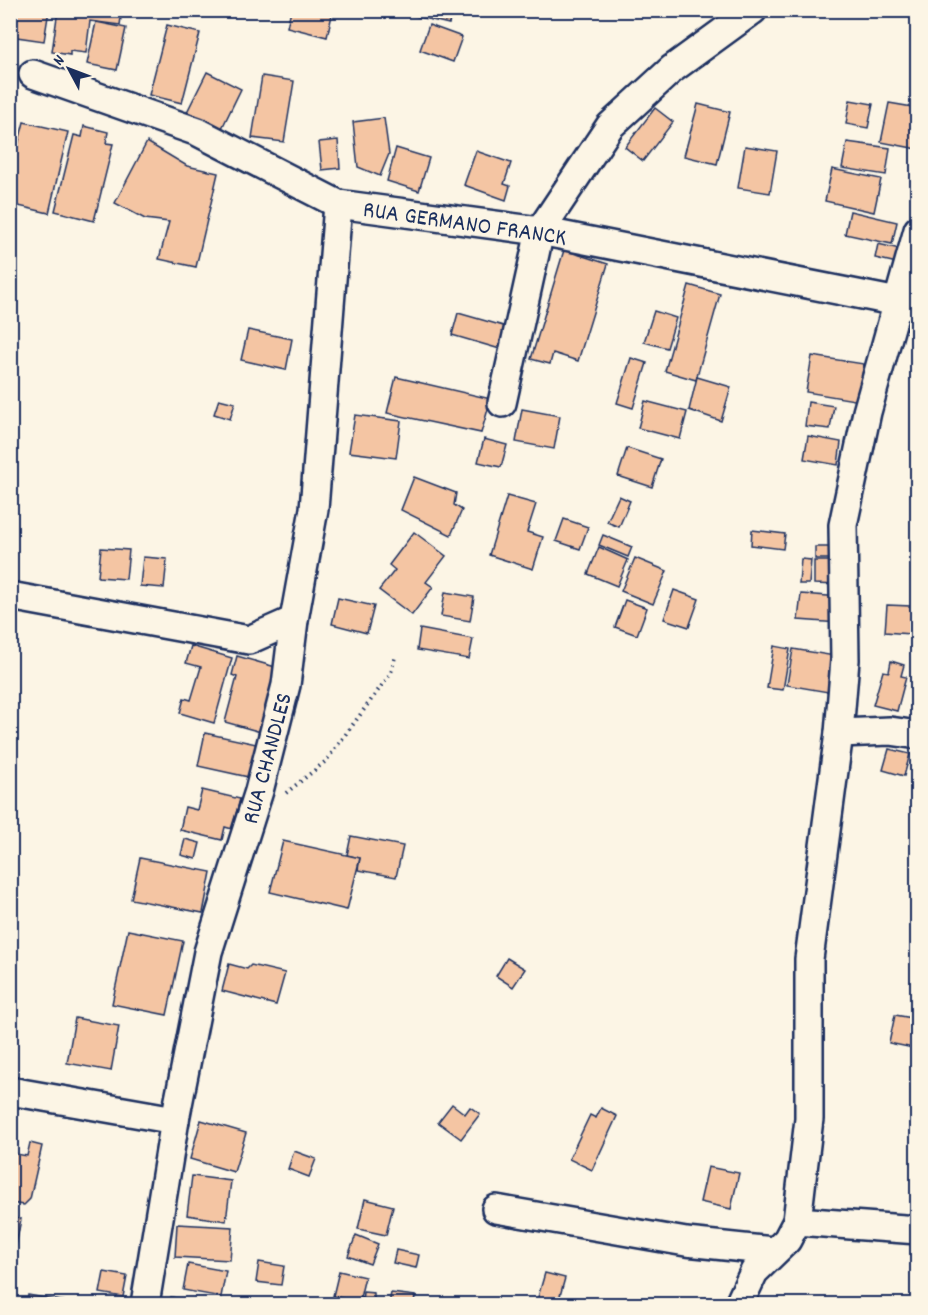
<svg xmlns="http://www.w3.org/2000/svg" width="928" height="1315" font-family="Dekko,sans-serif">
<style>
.building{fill:#f4c5a3;stroke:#1b2f5e;stroke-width:1.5}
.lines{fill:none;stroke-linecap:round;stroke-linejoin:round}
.minor-casing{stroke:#1b2f5e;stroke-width:32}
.path{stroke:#1b2f5e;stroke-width:4;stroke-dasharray:1.5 4.5;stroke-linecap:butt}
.minor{stroke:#fcf5e5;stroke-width:27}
.labels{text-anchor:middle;stroke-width:5;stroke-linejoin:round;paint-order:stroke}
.street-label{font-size:24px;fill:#1b2f5e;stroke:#fcf5e5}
</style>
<rect width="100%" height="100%" fill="#fcf5e5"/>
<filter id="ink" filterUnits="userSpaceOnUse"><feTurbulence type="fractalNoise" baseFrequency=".0167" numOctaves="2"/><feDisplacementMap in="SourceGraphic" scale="12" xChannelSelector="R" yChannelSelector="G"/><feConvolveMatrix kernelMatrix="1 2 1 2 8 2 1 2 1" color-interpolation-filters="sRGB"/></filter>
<g filter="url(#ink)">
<g class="building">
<path d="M10,10H49L44,41L10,36Z"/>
<path d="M58,10H122L120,25L90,21L86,53L70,51V55L52,52Z"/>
<path d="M291,10H313L332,15L327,37L287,27Z"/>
<path d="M406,10H452L449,24L406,14Z"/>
<path d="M96,22L126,28L117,70L87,64Z"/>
<path d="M167,25L200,33L182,103L149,95Z"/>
<path d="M429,25L462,37L453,62L420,50Z"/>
<path d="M207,72L241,89L222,128L187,112Z"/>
<path d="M262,76L294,81L284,142L252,138Z"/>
<path d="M850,100L873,104L868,128L846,124Z"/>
<path d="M889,103L918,108V149L881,142Z"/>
<path d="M698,104L730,112L717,164L684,156Z"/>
<path d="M655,108L673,122L643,161L625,147Z"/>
<path d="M384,118L389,154L380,176L358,167L353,122Z"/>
<path d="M24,122L68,132L49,213L10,204V176Z"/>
<path d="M84,126L108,132L106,143L113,144L94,221L55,211L74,135L82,137Z"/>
<path d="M338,140L340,168L322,170L319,142Z"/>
<path d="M147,142L187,166L218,173L196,267L159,259L169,222L145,219L115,203Z"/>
<path d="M847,142L890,148L886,175L842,168Z"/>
<path d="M745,146L777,151L770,193L738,188Z"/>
<path d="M396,148L429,158L419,191L387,181Z"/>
<path d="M476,151L511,163L504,184L510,186L506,200L464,185Z"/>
<path d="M832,169L881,179L874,212L825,201Z"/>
<path d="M850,211L897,222L892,244L845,234Z"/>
<path d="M878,244L900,249L897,263L875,258Z"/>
<path d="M564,250L608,264L578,361L553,353L550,364L531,359Z"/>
<path d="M689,285L720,294L696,380L665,371Z"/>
<path d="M654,311L676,318L667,348L644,342Z"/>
<path d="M458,313L507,327L500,349L452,335Z"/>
<path d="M248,330L292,339L286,370L241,360Z"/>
<path d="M812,356L864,364L861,380L869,384L866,402L806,392Z"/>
<path d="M631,358L647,363L633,408L617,403Z"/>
<path d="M396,377L491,399L481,433L387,413Z"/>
<path d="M697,377L731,387L721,421L689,410Z"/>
<path d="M219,399L235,403L230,419L214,414Z"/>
<path d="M645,401L687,412L680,439L638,428Z"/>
<path d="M808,402L834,406L830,429L805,426Z"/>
<path d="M522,409L560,416L554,449L516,442Z"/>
<path d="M355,415L401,421L396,458L349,452Z"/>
<path d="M808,436L841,442L838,465L804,459Z"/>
<path d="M484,439L507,445L501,467L478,462Z"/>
<path d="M627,448L661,459L652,487L618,476Z"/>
<path d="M414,477L456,493L454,505L462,510L451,535L401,510Z"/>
<path d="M507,496L536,504L527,532L543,537L533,569L489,555Z"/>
<path d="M619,496L630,501L619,527L607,522Z"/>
<path d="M564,519L588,527L580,549L556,541Z"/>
<path d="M752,530L785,534L783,549L751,545Z"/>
<path d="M414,532L446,556L426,582L433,587L412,615L379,590L395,570L389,565Z"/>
<path d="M603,535L632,547L628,557L599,545Z"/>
<path d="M599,547L628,560L617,586L588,574Z"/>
<path d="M815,547H836L835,559H815Z"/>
<path d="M101,548L129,550L126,579L98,577Z"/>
<path d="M143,557L167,559L164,588L140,586Z"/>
<path d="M635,558L667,571L653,604L621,591Z"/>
<path d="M801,559L811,560L809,584H799Z"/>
<path d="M814,561H840L839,585L814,584Z"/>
<path d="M674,590L699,599L689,627L664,619Z"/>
<path d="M445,592L474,597L470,621L441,616Z"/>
<path d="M801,594L841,597L839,623L798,620Z"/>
<path d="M338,598L374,606L367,633L332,624Z"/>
<path d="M625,600L647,608L637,635L615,627Z"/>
<path d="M887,605L911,606L910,634L885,632Z"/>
<path d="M420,629L473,639L469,659L417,650Z"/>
<path d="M191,646L232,658L214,723L180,713L184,698L191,700L201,667L186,663Z"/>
<path d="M774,646L790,649L783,690L767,688Z"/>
<path d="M793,649L835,656L828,692L787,685Z"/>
<path d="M237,656L279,668L261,732L225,722L237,677L232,675Z"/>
<path d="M891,661L904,665L901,676L906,677L897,711L873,705L883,671L889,672Z"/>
<path d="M913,669L918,670V694L909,692Z"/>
<path d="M205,733L261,745L253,778L198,766Z"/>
<path d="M889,749L910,754L904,776L883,770Z"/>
<path d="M202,790L240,799L232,829L225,827L222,840L180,830L185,807L197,810Z"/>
<path d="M351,836L403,846L396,877L358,870L360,858L347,855Z"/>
<path d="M185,839L200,843L196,859L181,855Z"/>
<path d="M283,841L360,858L347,910L270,892Z"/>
<path d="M140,858L211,872L203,913L131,899Z"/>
<path d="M128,930L183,941L167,1015L112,1004Z"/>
<path d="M507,958L525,969L513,987L496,976Z"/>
<path d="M229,964L247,969L251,965L285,973L276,1005L222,991Z"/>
<path d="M895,1015L918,1019V1049L889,1043Z"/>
<path d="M75,1018L119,1026L111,1071L67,1063Z"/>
<path d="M452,1104L465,1114L470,1107L480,1114L461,1139L438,1122Z"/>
<path d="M601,1108L617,1116L592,1170L569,1159L590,1115L596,1118Z"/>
<path d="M201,1120L246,1133L234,1172L190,1159Z"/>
<path d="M30,1143L42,1146L30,1199L24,1205L10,1203V1153L27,1156Z"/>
<path d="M294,1151L316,1159L309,1177L288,1169Z"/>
<path d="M708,1167L739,1173L731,1209L700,1202Z"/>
<path d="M192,1176L231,1181L226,1221L187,1215Z"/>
<path d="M365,1199L393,1206L386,1235L358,1229Z"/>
<path d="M10,1217L21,1219L14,1256L10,1255Z"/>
<path d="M177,1224L233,1227L230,1260L175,1257Z"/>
<path d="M356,1235L378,1244L370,1264L348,1256Z"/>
<path d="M396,1250L419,1255L416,1268L393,1263Z"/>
<path d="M259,1262L284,1266L281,1285L256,1282Z"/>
<path d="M188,1264L226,1271L221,1297L183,1290Z"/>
<path d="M339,1271L365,1277L359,1302L333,1296Z"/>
<path d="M104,1272L127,1276L123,1297L100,1293Z"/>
<path d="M545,1273L565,1278L558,1303L565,1304H536Z"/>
<path d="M363,1292L374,1293V1304H362Z"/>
<path d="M391,1293L415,1296L414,1304H389Z"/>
<path d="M28,1295L78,1304H27Z"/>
<path d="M171,1297L210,1304H170Z"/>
</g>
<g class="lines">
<defs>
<g id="minor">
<path d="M33,74L198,132L338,204L540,231L918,306"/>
<path d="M502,403L540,231L610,126L672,69L753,10"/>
<path d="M10,596L249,640L294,620"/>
<path d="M839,733L890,731L918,735"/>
<path d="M10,1091L175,1120"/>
<path d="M496,1209L686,1242L773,1251"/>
<path d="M797,1221L918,1230"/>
<path d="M145,1304L175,1120L208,952L259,791L286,685L294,620L314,509L338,204"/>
<path d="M739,1304L754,1272L787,1240L797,1221L809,1119V959L839,733L845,660L843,525L867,412L918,230"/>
</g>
</defs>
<use href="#minor" class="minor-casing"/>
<path class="path" d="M286,793L326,761L391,673L395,657"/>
<use href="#minor" class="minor"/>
</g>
</g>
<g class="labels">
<g class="street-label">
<text transform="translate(465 222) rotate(8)" y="8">RUA GERMANO FRANCK</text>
<text transform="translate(266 758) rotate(-75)" y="8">RUA CHANDLES</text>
</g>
</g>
<rect width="928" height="1315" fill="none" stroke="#fcf5e5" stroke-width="36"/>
<rect x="18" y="18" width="892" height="1279" fill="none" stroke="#1b2f5e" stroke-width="2" filter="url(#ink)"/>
<g transform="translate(69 69) rotate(311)" stroke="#fcf5e5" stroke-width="4.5" paint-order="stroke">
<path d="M0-4.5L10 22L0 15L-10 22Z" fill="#1b2f5e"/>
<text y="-9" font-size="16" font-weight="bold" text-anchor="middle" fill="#1b2f5e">N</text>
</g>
</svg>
